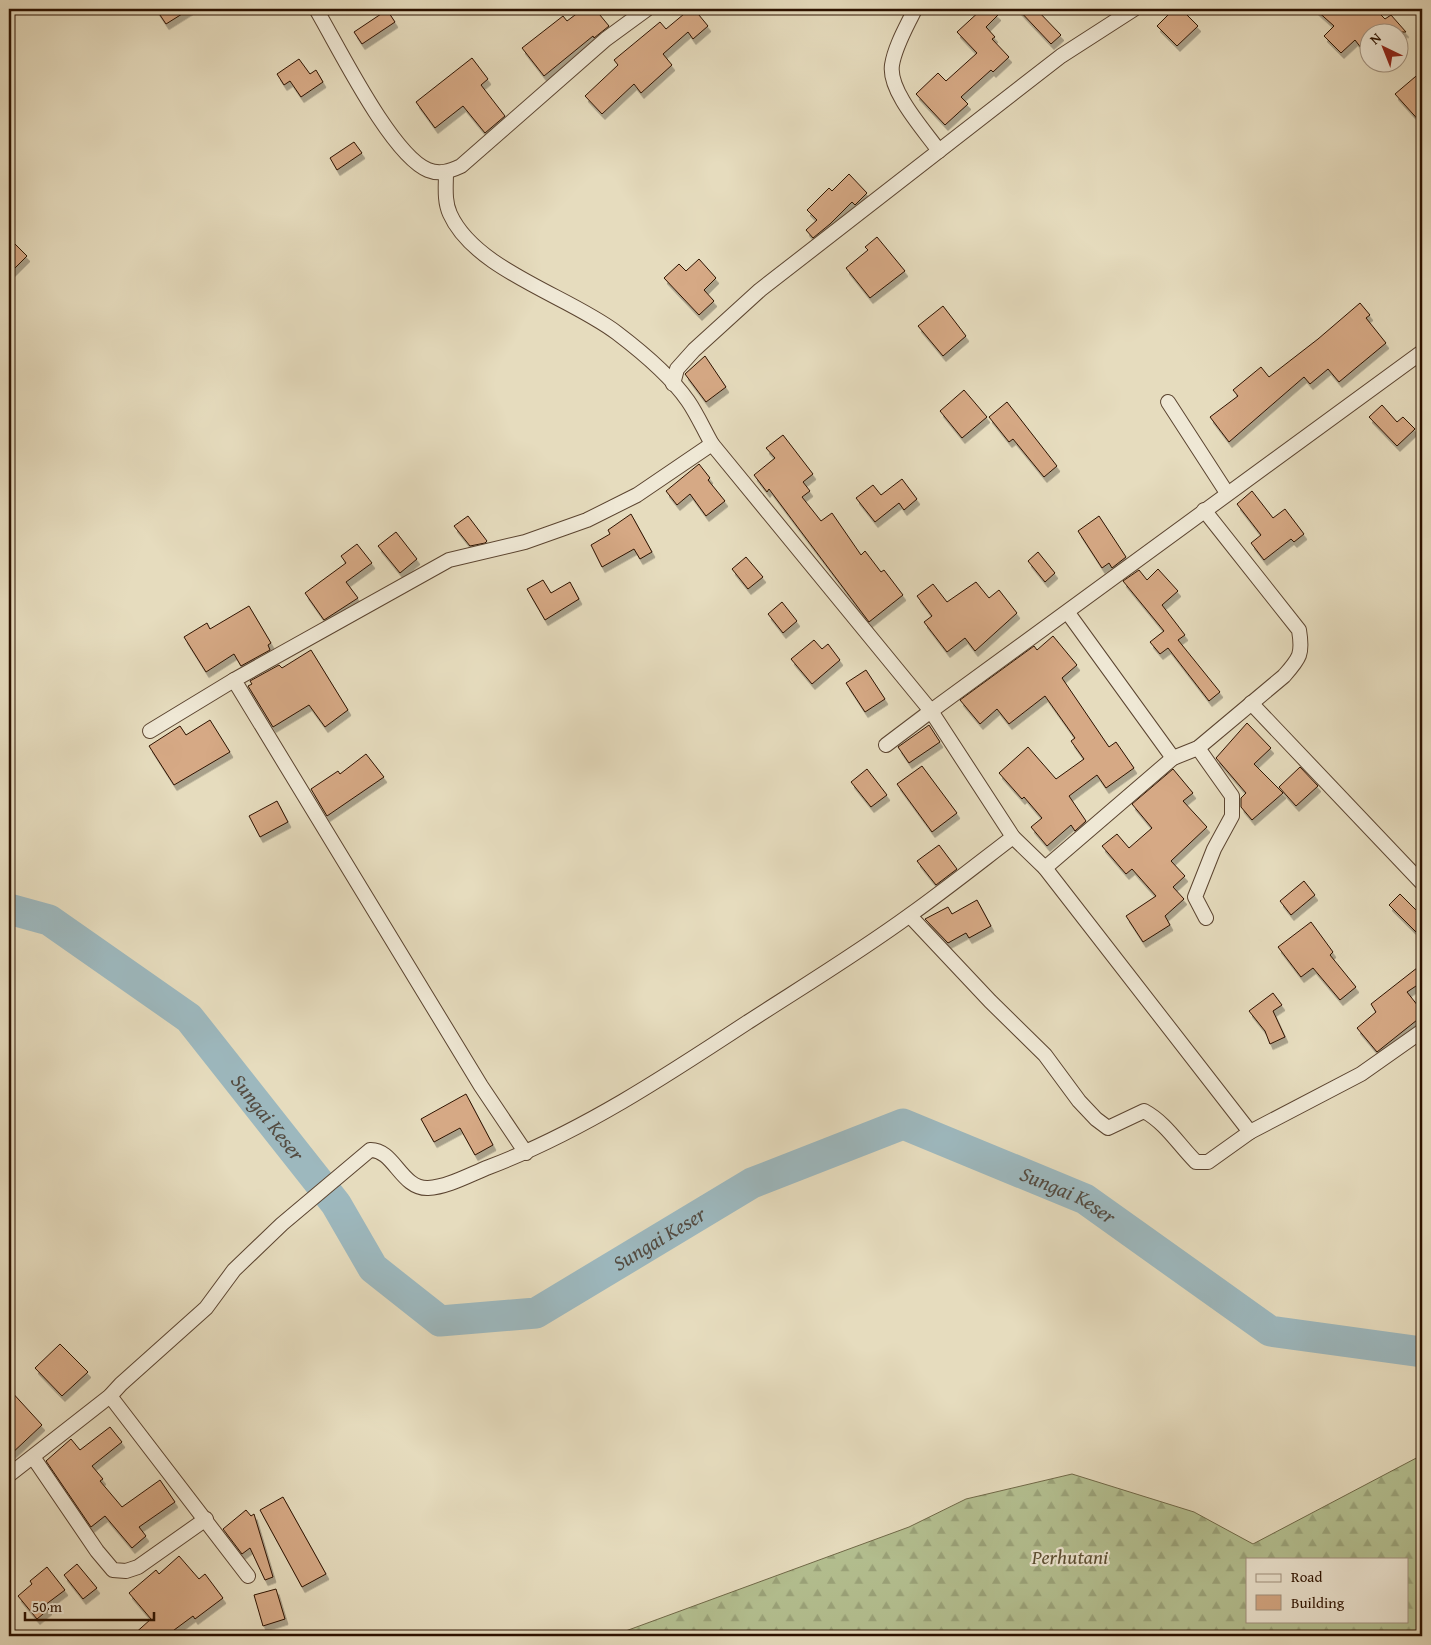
<svg xmlns="http://www.w3.org/2000/svg" width="1431" height="1645" font-family="'Gentium Book Plus',serif">
<style>
.forest{fill:url(#forest-firs);stroke:#706948;fill-rule:evenodd}
.lines{fill:none;stroke-linecap:round;stroke-linejoin:round}
.river{stroke:#9db8be;stroke-width:31}
.building{fill:#d6a985;stroke:#2d1200;filter:url(#shadow)}
.street-casing{stroke:#5b4430;stroke-width:16}
.street{stroke:#efe8d5;stroke-width:14}
.labels{text-anchor:middle;stroke-width:4.5;stroke-linejoin:round;paint-order:stroke}
.park-label{font-size:20px;font-style:italic;fill:#5c4f33;stroke:#efe8d5}
.water-label{font-size:21px;font-style:italic;fill:#544c42;stroke:#efe8d5}
</style>
<defs>
<pattern id="forest-firs" width="22" height="20" patternUnits="userSpaceOnUse" patternTransform="scale(1.25)"><rect width="22" height="20" fill="#b4c091"/><path d="M5 1l3.5 6h-7zM16 11l3.5 6h-7z" fill="#9ba47b"/></pattern>
<filter id="shadow"><feDropShadow dx="3" dy="5.5" stdDeviation="0" flood-color="#0004"/></filter>
</defs>
<rect width="100%" height="100%" fill="#e6dcbe"/>
<filter id="stains"><feTurbulence type="fractalNoise" baseFrequency=".004" numOctaves="4"/><feColorMatrix values="0 0 0 0 .2 0 0 0 0 .09 0 0 0 0 .02 0 0 0 .5 -.17"/></filter>
<radialGradient id="worn" r=".72"><stop offset=".6" stop-color="#630" stop-opacity="0"/><stop offset="1" stop-color="#630" stop-opacity=".3"/></radialGradient>
<path class="forest" d="M1422,1455V1636H612L909,1527L966,1499L1072,1474L1194,1512L1253,1544ZM1247,1559H1407V1621H1247Z"/>
<g class="lines">
<path class="river" id="s1" d="M9,909L49,920L189,1018L336,1204L373,1268L440,1321L536,1313L752,1183L903,1124L1085,1199L1270,1331L1422,1352"/>
</g>
<g class="building">
<path d="M156,9H190L166,24Z"/>
<path d="M583,9H595L609,26L594,38L593,36L544,76L522,48L563,16L567,21Z"/>
<path d="M690,9H694L708,26L693,39L688,32L663,54L672,65L641,93L634,84L602,114L585,96L618,65L614,60L660,22L666,29Z"/>
<path d="M982,9H991L998,15L986,27L995,37L992,39L1009,57L993,72L991,70L961,97L968,104L945,125L916,94L938,73L946,81L977,53L957,32Z"/>
<path d="M1018,9H1036L1061,35L1051,44Z"/>
<path d="M1174,9H1181L1198,26L1177,46L1157,26Z"/>
<path d="M1315,9H1375L1385,19L1391,15L1406,32H1368V57L1355,40L1341,53L1324,36L1334,26Z"/>
<path d="M387,10L395,22L362,44L354,32Z"/>
<path d="M472,58L488,79L481,85L505,116L485,133L463,106L435,128L416,102Z"/>
<path d="M299,59L310,74L316,70L323,82L301,97L290,81L284,85L277,74Z"/>
<path d="M1422,71V124L1395,94Z"/>
<path d="M354,142L362,153L337,170L330,158Z"/>
<path d="M849,174L867,193L855,205L852,202L830,224L813,238L806,230L817,220L807,210L829,188L832,191Z"/>
<path d="M877,237L905,271L870,298L846,268L868,250L865,247Z"/>
<path d="M9,238L27,256L9,274Z"/>
<path d="M699,259L716,278L704,290L714,301L699,315L664,278L679,264L686,271Z"/>
<path d="M1360,303L1370,315L1366,318L1386,343L1339,382L1328,369L1310,384L1304,377L1229,442L1210,417L1238,396L1233,390L1261,367L1269,377L1318,339Z"/>
<path d="M943,306L966,336L943,356L918,326Z"/>
<path d="M705,356L726,387L706,402L685,374Z"/>
<path d="M964,390L987,417L962,438L940,411Z"/>
<path d="M1007,402L1057,466L1044,477L1013,439L1009,442L989,417Z"/>
<path d="M1382,405L1397,422L1403,417L1415,429L1397,446L1369,417Z"/>
<path d="M783,435L813,474L803,482L810,491L802,497L821,521L832,513L861,555L865,551L881,572L884,570L903,595L869,622L769,489L767,492L754,475L775,458L766,448Z"/>
<path d="M699,464L710,478L708,480L725,501L706,516L690,494L677,505L666,491Z"/>
<path d="M902,479L917,499L904,510L899,503L875,522L856,498L873,485L881,495Z"/>
<path d="M1252,491L1273,518L1285,509L1304,534L1294,542L1291,539L1264,560L1251,543L1261,535L1237,504Z"/>
<path d="M631,514L652,552L640,559L634,549L602,567L591,545L610,534L608,530Z"/>
<path d="M468,516L487,541L485,543L470,546L454,526Z"/>
<path d="M1099,516L1126,557L1112,568L1109,563L1102,568L1078,531Z"/>
<path d="M396,532L417,559L400,573L378,546Z"/>
<path d="M357,544L372,563L346,582L358,598L324,620L305,593L346,563L341,556Z"/>
<path d="M1038,552L1055,573L1045,582L1028,561Z"/>
<path d="M746,557L763,577L748,589L732,569Z"/>
<path d="M1158,569L1178,591L1162,605L1185,635L1178,640L1220,692L1209,701L1168,648L1160,654L1150,642L1164,631L1123,581L1139,570L1147,580Z"/>
<path d="M543,580L551,593L570,582L579,599L545,620L527,589Z"/>
<path d="M976,582L989,598L999,590L1017,613L975,651L965,638L947,652L924,622L932,616L917,596L933,584L947,602Z"/>
<path d="M782,602L797,621L783,633L768,614Z"/>
<path d="M249,606L271,643L268,645L270,650L241,666L234,654L206,672L184,637L207,623L210,629Z"/>
<path d="M1053,636L1077,665L1062,678L1109,747L1116,742L1134,768L1106,788L1097,775L1069,796L1086,821L1075,831L1071,825L1047,846L1031,827L1042,818L1024,797L1022,799L999,773L1028,747L1056,779L1084,759L1071,741L1075,738L1045,696L1009,724L997,709L980,724L960,700L1034,646L1037,650Z"/>
<path d="M814,640L822,649L828,644L840,660L812,684L791,659Z"/>
<path d="M311,650L348,710L325,727L309,705L273,727L248,686L252,684L250,681L279,665L282,668Z"/>
<path d="M866,670L885,699L865,712L846,683Z"/>
<path d="M210,720L230,752L174,785L149,746L180,726L186,735Z"/>
<path d="M1247,723L1271,748L1254,764L1283,793L1252,820L1241,807V798L1246,793L1216,758Z"/>
<path d="M929,725L940,742L909,763L898,747Z"/>
<path d="M366,754L384,777L327,816L311,789L338,771L340,774Z"/>
<path d="M922,766L957,813L932,832L897,784Z"/>
<path d="M1300,767L1318,786L1296,806L1279,787Z"/>
<path d="M867,769L887,795L871,807L851,782Z"/>
<path d="M1173,769L1193,793L1183,801L1207,827L1171,861L1185,876L1173,887L1184,899L1165,916L1170,925L1143,942L1126,916L1156,896L1132,869L1126,874L1102,846L1117,834L1129,848L1152,828L1132,804Z"/>
<path d="M277,801L288,822L260,837L249,816Z"/>
<path d="M939,845L957,869L936,885L917,861Z"/>
<path d="M1304,881L1315,895L1291,915L1280,901Z"/>
<path d="M1400,894L1422,916V938L1389,905Z"/>
<path d="M977,900L991,926L969,938L966,933L948,943L925,919L948,907L952,914Z"/>
<path d="M1311,922L1333,952L1330,955L1356,987L1340,1000L1313,968L1301,977L1278,947Z"/>
<path d="M1422,964V982L1407,992L1422,1011V1016L1377,1052L1357,1028L1376,1012L1371,1004Z"/>
<path d="M1273,993L1282,1005L1273,1011L1285,1037L1270,1044L1265,1031L1249,1011Z"/>
<path d="M466,1094L493,1145L475,1155L460,1128L434,1142L421,1119Z"/>
<path d="M60,1344L88,1372L62,1396L35,1368Z"/>
<path d="M9,1389L42,1425L9,1456Z"/>
<path d="M110,1427L122,1442L92,1466L103,1479L100,1481L122,1507L160,1480L175,1502L139,1527L146,1536L132,1548L105,1516L91,1527L46,1461L71,1439L80,1450Z"/>
<path d="M283,1497L326,1574L302,1587L260,1510Z"/>
<path d="M246,1510L251,1516L254,1514L273,1577L265,1580L250,1548L242,1554L223,1529Z"/>
<path d="M179,1556L199,1579L205,1574L223,1598L195,1619L193,1616L166,1636H132L151,1619L129,1593L156,1570L159,1574Z"/>
<path d="M77,1564L97,1588L83,1599L64,1575Z"/>
<path d="M47,1567L65,1590L45,1605L49,1609L37,1619L18,1596L32,1584L30,1581Z"/>
<path d="M276,1589L285,1619L263,1626L254,1595Z"/>
</g>
<g class="lines">
<defs>
<g id="street">
<path d="M316,9C338,46 391,155 428,170C440,175 450,171 461,166L606,39L647,9"/>
<path d="M915,9C907,26 895,46 892,65C888,91 925,131 939,151"/>
<path d="M446,172C446,186 444,201 450,214C475,270 569,296 617,333C642,352 670,375 688,401C697,414 704,430 712,444L931,711L1422,352"/>
<path d="M673,384L677,369L694,350L760,290L1061,56L1134,9"/>
<path d="M1168,402L1227,493"/>
<path d="M1068,613L1173,758"/>
<path d="M1251,703L1422,883"/>
<path d="M150,731L234,680"/>
<path d="M886,745L931,711L1013,837L1045,868L1250,1132L1361,1074L1422,1031"/>
<path d="M1198,748L1232,796V816L1214,849L1195,897L1206,918"/>
<path d="M1045,868L1173,758L1198,748L1284,676C1300,658 1303,654 1299,630L1204,510"/>
<path d="M910,916L990,1001L1045,1055L1079,1101L1096,1119L1108,1128L1144,1111C1166,1123 1178,1144 1196,1162H1208L1250,1132"/>
<path d="M526,1153L481,1086L234,680L449,560L525,542L587,520L637,495L712,444"/>
<path d="M110,1396L248,1576"/>
<path d="M33,1457L97,1551L113,1570L126,1571L138,1567L206,1519"/>
<path d="M9,1475L110,1396L121,1384L206,1308L234,1270L282,1224L370,1150C394,1149 401,1189 428,1188C448,1187 471,1174 489,1167C581,1132 666,1076 748,1022C802,987 858,953 910,915C945,890 979,863 1013,837"/>
</g>
</defs>
<use href="#street" class="street-casing"/>
<use href="#street" class="street"/>
</g>
<g class="labels">
<g class="park-label">
<text x="1070" y="1564">Perhutani</text>
</g>
<g class="water-label">
<text dy="7" stroke="none"><textPath href="#s1" startOffset="339">Sungai Keser</textPath></text>
<text dy="7" stroke="none"><textPath href="#s1" startOffset="1299">Sungai Keser</textPath></text>
<text dy="7" stroke="none"><textPath href="#s1" startOffset="849">Sungai Keser</textPath></text>
</g>
</g>
<rect width="1431" height="1645" fill="none" stroke="#e6dcbe" stroke-width="30"/>
<rect x="10" y="10" width="1411" height="1625" fill="none" stroke="#2d1200" stroke-width="2.5"/>
<rect x="15" y="15" width="1401" height="1615" fill="none" stroke="#2d1200"/>
<rect x="1246" y="1558" width="162" height="65" fill="#efe8d5" stroke="#a19280"/>
<rect x="1256" y="1574" width="25" height="8" fill="#efe8d5" stroke="#a19280"/>
<text x="1291" y="1582" font-size="15" fill="#2d1200">Road</text>
<rect x="1256" y="1595" width="25" height="15" fill="#d6a985" stroke="#a19280"/>
<text x="1291" y="1608" font-size="15" fill="#2d1200">Building</text>
<g transform="translate(1384 48) rotate(317)"><circle r="24" fill="#efe8d5" stroke="#a19280"/>
<path d="M0-4L9 19L0 12L-9 19Z" fill="#8f2418"/>
<text y="-8" font-size="14" font-weight="bold" text-anchor="middle" fill="#2d1200">N</text>
</g>
<path d="M25 1612v8h129v-8" fill="none" stroke="#2d1200" stroke-width="2.5"/>
<text x="32" y="1612" font-size="15" fill="#2d1200" stroke="#efe8d5" stroke-width="4" paint-order="stroke">50 m</text>
<rect width="100%" height="100%" filter="url(#stains)"/>
<rect width="100%" height="100%" fill="url(#worn)"/>
</svg>
